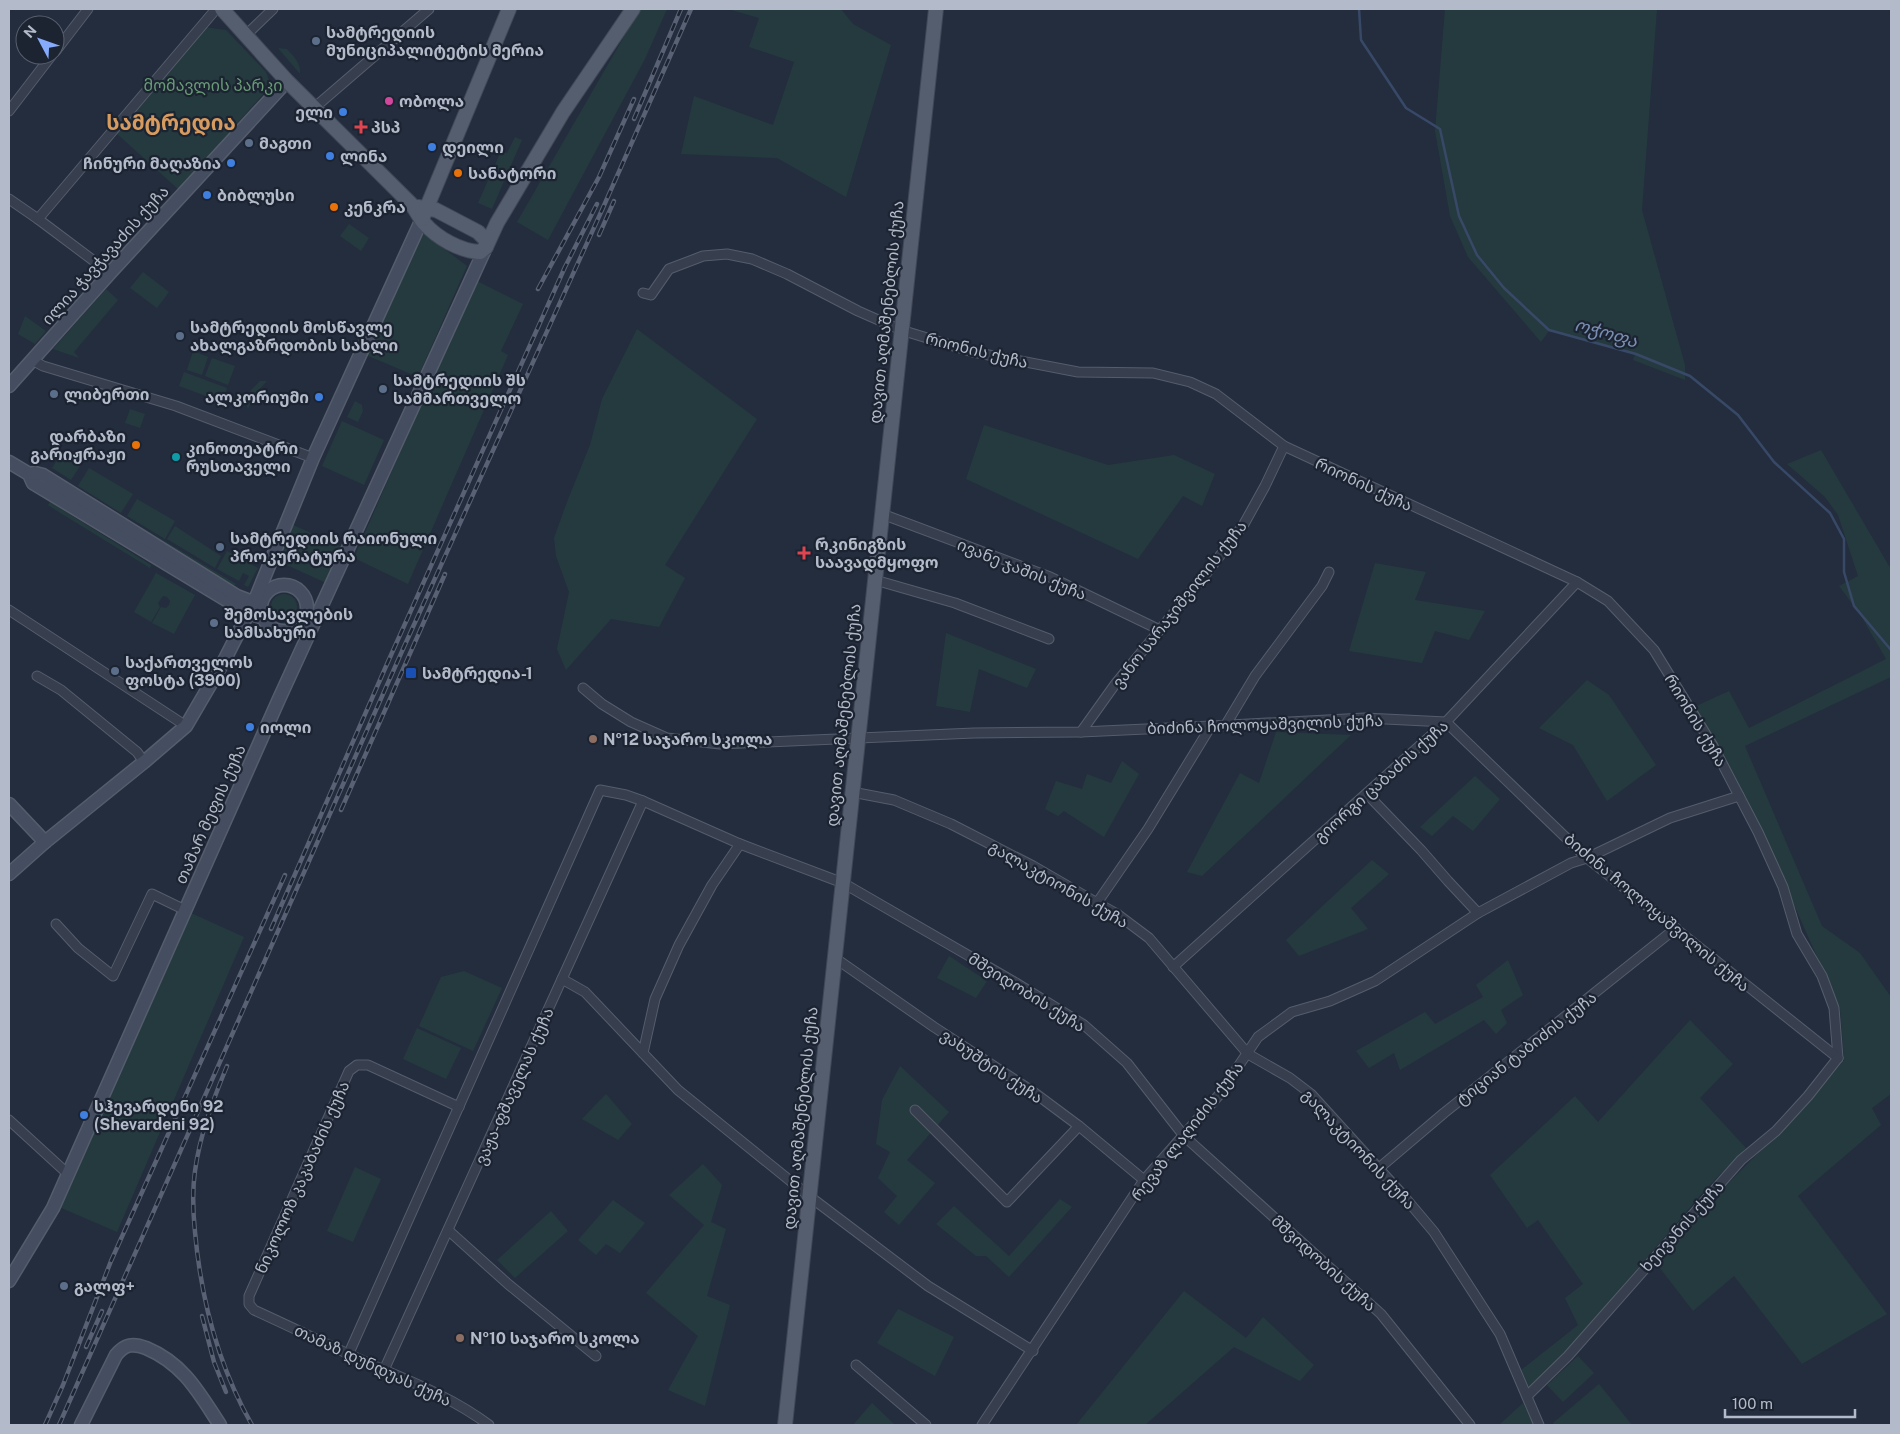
<svg xmlns="http://www.w3.org/2000/svg" width="1900" height="1434" font-family="'Public Sans','Noto Sans Georgian',sans-serif">
<style>
.green{fill:#253a3f}
.lines{fill:none;stroke-linecap:round;stroke-linejoin:round}
.stream{stroke:#384968;stroke-width:2.5}
.street-casing{stroke:#555d6c;stroke-width:11}
.secondary-casing{stroke:#555d6c;stroke-width:15}
.primary-casing{stroke:#404857;stroke-width:16}
.street{stroke:#373f4e;stroke-width:9}
.secondary{stroke:#454d61;stroke-width:12}
.primary{stroke:#555e6e;stroke-width:14}
.rail-casing{stroke:#596275;stroke-width:4.5}
.rail{stroke:#1c2432;stroke-width:2.5;stroke-dasharray:8;stroke-linecap:butt}
.service-dot{fill:#5c6f8a;stroke:#1c2432;stroke-width:2}
.hotel-dot{fill:#d1479c;stroke:#1c2432;stroke-width:2}
.shop-dot{fill:#3f7fe0;stroke:#1c2432;stroke-width:2}
.health-dot{fill:#e0444e;stroke:#1c2432;stroke-width:2}
.food-dot{fill:#e8710a;stroke:#1c2432;stroke-width:2}
.culture-dot{fill:#0f9aa8;stroke:#1c2432;stroke-width:2}
.transit-dot{fill:#1a4fb4;stroke:#1c2432;stroke-width:2}
.education-dot{fill:#8d6e63;stroke:#1c2432;stroke-width:2}
.labels{text-anchor:middle;stroke-width:4.5;stroke-linejoin:round;paint-order:stroke}
.poi-label{font-size:16px;font-weight:bold;fill:#b3bac9;stroke:#1c2432;text-anchor:start}
.park-label{font-size:16px;fill:#699b77;stroke:#1c2432}
.street-label{font-size:16px;fill:#b3bac9;stroke:#1c2432}
.water-label{font-size:18px;font-style:italic;fill:#798eb2;stroke:#1c2432}
.district-label{font-size:21px;font-weight:bold;fill:#d89b5f;stroke:#1c2432}
</style>
<rect width="100%" height="100%" fill="#232d3e"/>
<g class="green">
<path d="M640,9H667L645,59L548,240L517,222Z"/>
<path d="M728,9H841L853,24L891,45L846,197L777,158L681,154L694,96L773,125L794,62L749,47L759,18Z"/>
<path d="M1445,9H1657L1642,210L1685,365V380L1633,360L1635,354L1549,331L1541,342L1468,257L1450,216L1435,131Z"/>
<path d="M204,27L226,30L266,72L271,85L179,190L115,132Z"/>
<path d="M278,48L287,49C294,57 301,63 300,74Z"/>
<path d="M515,137L522,140L492,209L478,203L501,151L507,153Z"/>
<path d="M349,224L369,238L361,251L340,236Z"/>
<path d="M423,233L467,266L418,377L366,355Z"/>
<path d="M143,272L169,292L157,308L130,288Z"/>
<path d="M475,280L523,304L501,351L508,355L408,584L354,558Z"/>
<path d="M106,289L118,300L74,352L79,358L53,349Z"/>
<path d="M25,316L46,331L35,344L18,334Z"/>
<path d="M637,329L757,419L665,565L685,578L659,627L611,619L566,670L557,649L569,592L556,556L554,538L567,502L590,445L602,399Z"/>
<path d="M193,351L208,357L202,375L187,370Z"/>
<path d="M212,358L235,366L228,385L205,376Z"/>
<path d="M184,372L227,388L222,402L179,386Z"/>
<path d="M260,381H267L255,394L248,409L245,401L251,390Z"/>
<path d="M355,401L362,405L363,411L358,422L347,417Z"/>
<path d="M130,409L145,414L140,428L125,423Z"/>
<path d="M342,421L384,440L364,485L322,466Z"/>
<path d="M984,425L1108,465L1174,455L1215,474L1202,506L1183,496L1138,559L966,479Z"/>
<path d="M1821,450L1889,566L1891,567V677L1745,746L1822,926L1860,953L1891,997V1094L1872,1108L1881,1125L1798,1196L1887,1314L1802,1364L1734,1276L1693,1311L1656,1263L1713,1199L1809,1101L1844,1060L1840,1008L1752,811L1694,707L1729,691L1749,728L1886,659L1860,614L1839,586L1858,576L1838,515L1825,497L1787,464Z"/>
<path d="M63,451L82,463L71,480L52,468Z"/>
<path d="M89,468L133,494L121,513L78,486Z"/>
<path d="M137,499L175,521L165,539L127,516Z"/>
<path d="M50,502L151,565L150,568L62,514L48,505Z"/>
<path d="M126,518L236,584L234,586L125,520Z"/>
<path d="M293,525L342,547L326,583L276,560Z"/>
<path d="M175,526L221,556L215,568L167,539Z"/>
<path d="M227,551L258,568L248,587L244,585L249,576L243,573L239,581L217,569Z"/>
<path d="M1375,563L1426,572L1415,600L1485,611L1469,640L1435,631L1422,663L1349,651Z"/>
<path d="M156,573L195,595L174,634L152,623L161,607L166,608L169,605L170,601L167,597L163,596L158,603L160,607L151,622L134,612Z"/>
<circle cx="284" cy="607" r="13"/>
<path d="M946,633L1036,669L1027,688L979,669L970,712L936,706Z"/>
<path d="M1587,680L1609,695L1656,765L1607,801L1573,745L1539,728Z"/>
<path d="M1276,732L1351,735L1202,876L1187,872L1240,773L1259,783Z"/>
<path d="M1122,761L1139,774L1104,837L1064,811L1058,816L1045,809L1056,781L1082,789L1087,774L1111,783Z"/>
<path d="M1475,776L1500,799L1473,831L1453,816L1432,836L1420,827Z"/>
<path d="M1372,860L1389,874L1351,908L1368,929L1299,956L1286,940Z"/>
<path d="M191,913L244,937L117,1232L59,1207Z"/>
<path d="M949,956L987,981L976,998L937,978Z"/>
<path d="M1508,960L1523,995L1501,1010L1507,1023L1496,1034L1484,1020L1400,1070L1394,1053L1369,1068L1356,1051L1425,1012L1435,1024L1483,997L1476,985Z"/>
<path d="M464,971L502,988L473,1051L419,1026L441,977Z"/>
<path d="M1690,1020L1733,1064L1700,1098L1746,1148L1704,1191L1566,1352L1529,1387L1521,1370L1578,1325L1565,1298L1583,1284L1538,1220L1527,1228L1490,1175L1575,1096L1598,1122Z"/>
<path d="M417,1028L461,1048L446,1079L403,1059Z"/>
<path d="M900,1066L949,1112L907,1160L935,1183L899,1225L884,1212L897,1196L878,1178L890,1152L876,1144L882,1100Z"/>
<path d="M606,1094L632,1124L618,1140L582,1119Z"/>
<path d="M703,1164L722,1185L711,1222L726,1229L707,1296L730,1305L705,1406L668,1390L698,1336L646,1293L704,1225L669,1195Z"/>
<path d="M355,1167L381,1179L353,1242L327,1231Z"/>
<path d="M1060,1199L1072,1207L1009,1277L986,1256H976L936,1224L954,1206L1009,1256Z"/>
<path d="M613,1200L645,1223L620,1253L606,1244L596,1255L578,1240Z"/>
<path d="M551,1211L568,1231L515,1278L497,1260Z"/>
<path d="M1184,1291L1246,1338L1263,1317L1314,1365L1300,1381L1234,1347L1145,1425H1076Z"/>
<path d="M898,1309L954,1337L935,1376L877,1343Z"/>
<path d="M1578,1356L1594,1373L1563,1402L1547,1385Z"/>
<path d="M1599,1384L1632,1425H1555L1553,1423Z"/>
<path d="M872,1403L895,1425H853Z"/>
<path d="M1523,1403L1534,1425H1499Z"/>
</g>
<g class="lines">
<path class="stream" d="M1359,9L1361,40L1406,108L1440,129L1459,216L1477,255L1504,288L1549,330L1636,354L1690,376L1738,415L1774,462L1830,513L1844,539V572L1854,606L1891,650"/>
<defs>
<g id="street">
<path d="M245,36L273,9"/>
<path d="M55,52L88,9"/>
<path d="M314,108L429,9"/>
<path d="M9,111L52,55"/>
<path d="M9,199L38,219L110,273"/>
<path d="M38,219L216,9"/>
<path d="M643,293L651,295L669,269L703,256L727,254L752,259L787,274L858,311L901,330L973,352L1078,372L1153,373L1190,382L1216,394L1284,446L1577,582L1608,601L1654,650L1713,746L1758,832L1783,887L1797,934L1822,976L1834,1008L1838,1058"/>
<path d="M32,360L43,366L176,406L313,458"/>
<path d="M882,514L1050,577L1160,630"/>
<path d="M875,580L955,603L1049,639"/>
<path d="M9,610L186,726"/>
<path d="M37,676L61,690L137,752L144,762"/>
<path d="M583,688L602,704L631,722L667,738L720,744L974,733L1081,732L1211,726L1365,718L1446,722L1587,858L1838,1058"/>
<path d="M1225,726L1255,676L1322,586L1329,572"/>
<path d="M1081,732L1116,683L1209,570L1244,524L1265,486L1284,446"/>
<path d="M852,792L894,800L951,824L1033,866L1097,903L1117,914L1149,938L1248,1054L1290,1078L1311,1094L1402,1194L1434,1232L1500,1334L1539,1425"/>
<path d="M1367,794L1421,850L1448,881L1478,913"/>
<path d="M1097,903L1148,829L1211,726"/>
<path d="M56,924L78,948L113,976L152,894L185,910"/>
<path d="M835,958L934,1027L1032,1091L1079,1126L1144,1180"/>
<path d="M1173,967L1446,722L1577,582"/>
<path d="M562,979L585,992L678,1090L809,1196L928,1286L1033,1351"/>
<path d="M643,1053L655,999L679,945L712,885L740,844"/>
<path d="M459,1107L368,1065H357L349,1071L249,1296V1304L254,1310C298,1330 340,1351 384,1370C420,1385 457,1401 489,1425"/>
<path d="M915,1110L1007,1202L1079,1126"/>
<path d="M9,1120L68,1174"/>
<path d="M1378,1169L1444,1113L1676,928"/>
<path d="M448,1230L508,1284L596,1356"/>
<path d="M349,1353L600,790L626,795L643,801L740,844L843,883L1016,983L1084,1025L1127,1063L1184,1136L1381,1314L1470,1425"/>
<path d="M856,1365L926,1425"/>
<path d="M384,1370L643,801"/>
<path d="M1527,1396L1568,1356L1741,1160L1776,1131L1808,1096L1838,1058"/>
<path d="M982,1425L1144,1180L1219,1095L1258,1037L1292,1012L1330,1001L1375,981L1478,913L1571,863L1587,858L1670,818L1739,796"/>
</g>
<g id="secondary">
<path d="M9,386L110,273L287,81"/>
<path d="M9,462L29,474L33,483L248,613L263,618"/>
<path d="M29,474L35,473L43,475L237,596L250,601L255,600"/>
<circle cx="284" cy="608" r="23"/>
<path d="M9,804L45,842"/>
<path d="M9,874L45,842L144,762L186,726L224,661L255,600L313,458L422,219"/>
<path d="M9,1281L53,1208L279,699L486,247"/>
<path d="M81,1425L116,1355C125,1344 133,1343 146,1348C184,1364 199,1393 220,1425"/>
</g>
<g id="primary">
<path d="M222,9L287,81L411,204C416,210 419,217 424,223C437,238 460,251 480,252L486,247L497,223L563,112L633,9"/>
<path d="M418,207L436,210L478,232L486,240V247"/>
<path d="M422,219L509,9"/>
<path d="M785,1425L936,9"/>
</g>
</defs>
<use href="#street" class="street-casing"/>
<use href="#secondary" class="secondary-casing"/>
<use href="#primary" class="primary-casing"/>
<use href="#street" class="street"/>
<use href="#secondary" class="secondary"/>
<use href="#primary" class="primary"/>
<defs>
<g id="rail">
<path d="M634,119L681,9"/>
<path d="M599,235L614,201"/>
<path d="M538,289L599,177L634,99"/>
<path d="M341,810L445,574"/>
<path d="M271,929L387,664L565,267L597,204"/>
<path d="M227,1066C213,1100 200,1134 195,1171C192,1192 193,1212 195,1232C201,1299 219,1367 252,1425"/>
<path d="M202,1316L214,1362L226,1392"/>
<path d="M86,1347L102,1311"/>
<path d="M45,1425L63,1385L111,1261L285,875"/>
<path d="M59,1425L403,649L602,210L691,9"/>
</g>
</defs>
<use href="#rail" class="rail-casing"/>
<use href="#rail" class="rail"/>
</g>
<g class="service-dot">
<circle cx="316" cy="41" r="5"/>
<circle cx="249" cy="143" r="5"/>
<circle cx="180" cy="336" r="5"/>
<circle cx="383" cy="389" r="5"/>
<circle cx="54" cy="394" r="5"/>
<circle cx="220" cy="547" r="5"/>
<circle cx="214" cy="623" r="5"/>
<circle cx="115" cy="671" r="5"/>
<circle cx="64" cy="1286" r="5"/>
</g>
<circle class="hotel-dot" cx="389" cy="101" r="5"/>
<g class="shop-dot">
<circle cx="343" cy="112" r="5"/>
<circle cx="432" cy="147" r="5"/>
<circle cx="330" cy="156" r="5"/>
<circle cx="231" cy="163" r="5"/>
<circle cx="207" cy="195" r="5"/>
<circle cx="319" cy="397" r="5"/>
<circle cx="250" cy="727" r="5"/>
<circle cx="84" cy="1115" r="5"/>
</g>
<g class="health-dot">
<path d="M358.5 119.5h5v5h5v5h-5v5h-5v-5h-5v-5h5z"/>
<path d="M801.5 545.5h5v5h5v5h-5v5h-5v-5h-5v-5h5z"/>
</g>
<g class="food-dot">
<circle cx="458" cy="173" r="5"/>
<circle cx="334" cy="207" r="5"/>
<circle cx="136" cy="445" r="5"/>
</g>
<circle class="culture-dot" cx="176" cy="457" r="5"/>
<rect class="transit-dot" x="405" y="667" width="12" height="12" rx="2.5"/>
<g class="education-dot">
<circle cx="593" cy="739" r="5"/>
<circle cx="460" cy="1338" r="5"/>
</g>
<g class="labels">
<g class="poi-label">
<text x="326" y="38">სამტრედიის<tspan x="326" dy="18">მუნიციპალიტეტის მერია</tspan></text>
<text x="399" y="107">ობოლა</text>
<text x="333" y="118" text-anchor="end">ელი</text>
<text x="371" y="133">პსპ</text>
<text x="259" y="149">მაგთი</text>
<text x="442" y="153">დეილი</text>
<text x="340" y="162">ლინა</text>
<text x="221" y="169" text-anchor="end">ჩინური მაღაზია</text>
<text x="468" y="179">სანატორი</text>
<text x="217" y="201">ბიბლუსი</text>
<text x="344" y="213">კენკრა</text>
<text x="190" y="333">სამტრედიის მოსწავლე<tspan x="190" dy="18">ახალგაზრდობის სახლი</tspan></text>
<text x="393" y="386">სამტრედიის შს<tspan x="393" dy="18">სამმართველო</tspan></text>
<text x="64" y="400">ლიბერთი</text>
<text x="309" y="403" text-anchor="end">ალკორიუმი</text>
<text x="126" y="442" text-anchor="end">დარბაზი<tspan x="126" dy="18">გარიჟრაჟი</tspan></text>
<text x="186" y="454">კინოთეატრი<tspan x="186" dy="18">რუსთაველი</tspan></text>
<text x="230" y="544">სამტრედიის რაიონული<tspan x="230" dy="18">პროკურატურა</tspan></text>
<text x="815" y="550">რკინიგზის<tspan x="815" dy="18">საავადმყოფო</tspan></text>
<text x="224" y="620">შემოსავლების<tspan x="224" dy="18">სამსახური</tspan></text>
<text x="125" y="668">საქართველოს<tspan x="125" dy="18">ფოსტა (3900)</tspan></text>
<text x="422" y="679">სამტრედია-1</text>
<text x="260" y="733">იოლი</text>
<text x="603" y="745">№12 საჯარო სკოლა</text>
<text x="94" y="1112">სჰევარდენი 92<tspan x="94" dy="18">(Shevardeni 92)</tspan></text>
<text x="74" y="1292">გალფ+</text>
<text x="470" y="1344">№10 საჯარო სკოლა</text>
</g>
<g class="park-label">
<text x="213" y="91">მომავლის პარკი</text>
</g>
<g class="street-label">
<text transform="translate(105 255) rotate(-48)" y="6">ილია ჭავჭავაძის ქუჩა</text>
<text transform="translate(886 312) rotate(-84)" y="6">დავით აღმაშენებლის ქუჩა</text>
<text transform="translate(977 350) rotate(14)" y="6">რიონის ქუჩა</text>
<text transform="translate(1364 484) rotate(25)" y="6">რიონის ქუჩა</text>
<text transform="translate(1022 569) rotate(22)" y="6">ივანე ჯაშის ქუჩა</text>
<text transform="translate(1179 604) rotate(-52)" y="6">ვანო სარაჯიშვილის ქუჩა</text>
<text transform="translate(843 715) rotate(-84)" y="6">დავით აღმაშენებლის ქუჩა</text>
<text transform="translate(1696 720) rotate(59)" y="6">რიონის ქუჩა</text>
<text transform="translate(1265 724) rotate(-2)" y="6">ბიძინა ჩოლოყაშვილის ქუჩა</text>
<text transform="translate(1381 781) rotate(-42)" y="6">გიორგი ცაბაძის ქუჩა</text>
<text transform="translate(210 814) rotate(-66)" y="6">თამარ მეფის ქუჩა</text>
<text transform="translate(1059 884) rotate(30)" y="6">გალაკტიონის ქუჩა</text>
<text transform="translate(1657 912) rotate(40)" y="6">ბიძინა ჩოლოყაშვილის ქუჩა</text>
<text transform="translate(1027 992) rotate(32)" y="6">მშვიდობის ქუჩა</text>
<text transform="translate(1526 1048) rotate(-38)" y="6">ტიციან ტაბიძის ქუჩა</text>
<text transform="translate(992 1066) rotate(34)" y="6">ვახუშტის ქუჩა</text>
<text transform="translate(514 1086) rotate(-66)" y="6">ვაჟა-ფშაველას ქუჩა</text>
<text transform="translate(800 1118) rotate(-84)" y="6">დავით აღმაშენებლის ქუჩა</text>
<text transform="translate(1187 1131) rotate(-52)" y="6">რევაზ ლაღიძის ქუჩა</text>
<text transform="translate(1359 1149) rotate(47)" y="6">გალაკტიონის ქუჩა</text>
<text transform="translate(302 1177) rotate(-66)" y="6">ნიკოლოზ კაკაბაძის ქუჩა</text>
<text transform="translate(1682 1226) rotate(-48)" y="6">ხეივანის ქუჩა</text>
<text transform="translate(1324 1263) rotate(42)" y="6">მშვიდობის ქუჩა</text>
<text transform="translate(373 1365) rotate(25)" y="6">თამაზ დუნდუას ქუჩა</text>
</g>
<g class="water-label">
<text transform="translate(1606 333) rotate(16)" y="6">ოჭოფა</text>
</g>
<g class="district-label">
<text x="171" y="130">სამტრედია</text>
</g>
</g>
<rect width="1900" height="1434" fill="none" stroke="#b3bac9" stroke-width="20"/>
<g transform="translate(40 40) rotate(311)"><circle r="24" fill="#1c2432" stroke="#58606e"/>
<path d="M0-4L9 19L0 12L-9 19Z" fill="#86abfb"/>
<text y="-8" font-size="14" font-weight="bold" text-anchor="middle" fill="#b3bac9">N</text>
</g>
<path d="M1725 1409v8h130v-8" fill="none" stroke="#b3bac9" stroke-width="2.5"/>
<text x="1732" y="1409" font-size="15" fill="#b3bac9" stroke="#1c2432" stroke-width="4" paint-order="stroke">100 m</text>
</svg>
